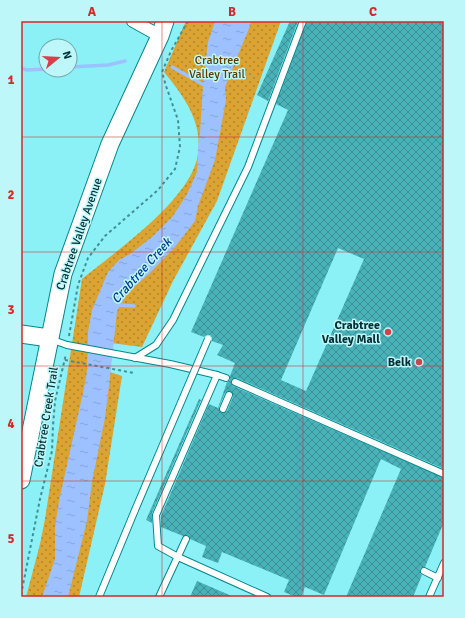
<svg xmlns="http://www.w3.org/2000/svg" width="465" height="618" font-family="Signika,sans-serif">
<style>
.grass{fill:url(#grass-dots)}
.water{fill:url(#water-ripples)}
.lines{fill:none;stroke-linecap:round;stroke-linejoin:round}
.stream{stroke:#9dc1ff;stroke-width:3.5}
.building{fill:url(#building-cross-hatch);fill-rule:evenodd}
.lane-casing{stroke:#04868d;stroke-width:8}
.street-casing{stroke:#04868d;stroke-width:14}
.secondary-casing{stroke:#04868d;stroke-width:19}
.path{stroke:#448e93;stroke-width:2;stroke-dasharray:3 3;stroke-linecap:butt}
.lane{stroke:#fff;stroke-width:6}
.street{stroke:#fff;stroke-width:12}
.secondary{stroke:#fff;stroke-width:17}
.lane-bridge-casing{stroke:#04868d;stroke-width:8;stroke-linecap:butt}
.lane-bridge{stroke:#fff;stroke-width:6}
.grid{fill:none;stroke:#d62828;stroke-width:1;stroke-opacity:0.55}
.poi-dot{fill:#d2424b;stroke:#bef7fa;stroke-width:1.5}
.labels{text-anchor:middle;stroke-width:3;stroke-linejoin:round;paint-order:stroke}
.park-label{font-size:12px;fill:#563c01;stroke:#bef7fa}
.street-label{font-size:12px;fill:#003033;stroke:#bef7fa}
.poi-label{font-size:12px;font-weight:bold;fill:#003033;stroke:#bef7fa;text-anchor:end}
.water-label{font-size:13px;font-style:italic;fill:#04388f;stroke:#bef7fa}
.neatline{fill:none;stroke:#d62828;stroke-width:1.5}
.grid-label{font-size:13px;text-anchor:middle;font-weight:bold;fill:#d62828}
</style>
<defs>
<pattern id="grass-dots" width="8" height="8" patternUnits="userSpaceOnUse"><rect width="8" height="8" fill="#daa332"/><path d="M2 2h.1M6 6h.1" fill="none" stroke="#ae852b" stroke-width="1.8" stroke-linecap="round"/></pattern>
<pattern id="water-ripples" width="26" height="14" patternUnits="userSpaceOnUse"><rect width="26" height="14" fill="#9dc1ff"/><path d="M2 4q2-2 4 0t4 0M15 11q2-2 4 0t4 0" fill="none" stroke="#85a6db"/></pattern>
<pattern id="building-cross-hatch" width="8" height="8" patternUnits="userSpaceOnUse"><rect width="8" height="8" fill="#49b2b8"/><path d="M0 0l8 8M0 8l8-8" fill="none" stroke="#3a9196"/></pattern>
</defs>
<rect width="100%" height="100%" fill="#8bf1f7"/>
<path class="grass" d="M186,21H281L217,201L173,281L142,347L111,343L104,370L122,376L105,484L79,597H26L40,544L45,519L82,279C116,251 192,199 198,154C203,122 183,95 164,72Z"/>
<path class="water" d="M215,21H252L225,87L226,100L215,160L198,206L195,221L175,247L149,274L129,291L117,311L110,378L105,418L92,482L87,521L68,597H42L55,559V527L59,501L84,388L87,371L88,332L92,310L108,272L119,260L130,254L152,237L173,216L187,194L197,172L198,147L200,133L203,84L208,42Z"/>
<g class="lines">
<g class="stream">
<path d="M70,67L108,65L125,61"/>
<path d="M172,67L206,86"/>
<path d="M21,68L27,70L46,69"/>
<path d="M117,305L134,306"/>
</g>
</g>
<g class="building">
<path d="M290,21H298L268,101L257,95Z"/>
<path d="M307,21H444V469L237,378L232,379L231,383L233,386L444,478V522L425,567H422L420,569V573L422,575L413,597H346L401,469L381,459L324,595L305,587L301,597H296L284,592L289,580L222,552L218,563L202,557L206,546L190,539L188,535L183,536L161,527V516L209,404L218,408L227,382L230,380V376L235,363L217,355L223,345L212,341V338L210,335H207L204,337L191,332L288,110L276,104ZM338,248L364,259L306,391L281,380ZM228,391L232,392L233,397L227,411L222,413L219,411V407L225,393Z"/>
<path d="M199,399L201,400L152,513V523L146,520Z"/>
<path d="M197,581L234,597H190Z"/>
</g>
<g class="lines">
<defs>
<g id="lane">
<path d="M50,339L67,345L170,364L217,375L226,378"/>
<path d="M135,358L156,345L173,320L248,167L303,21"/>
<path d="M217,375L156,515L158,546L178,557L267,597"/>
<path d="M235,382L444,474"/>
<path d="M223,409L229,395"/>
<path d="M424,571L438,578"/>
<path d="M99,597L135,510"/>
<path d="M159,597L186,539"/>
<path d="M429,597L444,563"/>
</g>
<path id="street" d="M133,21L160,36"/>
<g id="secondary">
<path d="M21,334L49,338"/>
<path d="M21,480L63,274L110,144L160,36L165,21"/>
</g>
</defs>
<use href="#lane" class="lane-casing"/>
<use href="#street" class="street-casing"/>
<use href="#secondary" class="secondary-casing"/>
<g class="path">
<path d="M69,336L78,285L88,258L105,236L158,190L175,169L180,147L178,120L166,86L162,72L171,51L188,21"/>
<path d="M65,360L134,373"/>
<path d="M21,595L40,499L52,451L53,426L55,401L66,354"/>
</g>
<use href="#lane" class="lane"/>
<use href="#street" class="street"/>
<use href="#secondary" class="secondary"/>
<defs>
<path id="lane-bridge" d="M135,510L208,339"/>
</defs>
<use href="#lane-bridge" class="lane-bridge-casing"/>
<use href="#lane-bridge" class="lane-bridge"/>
</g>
<path class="grid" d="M162,21V597M303,21V597M21,137H444M21,252H444M21,366H444M21,481H444"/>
<g class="poi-dot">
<circle cx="388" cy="332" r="4"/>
<circle cx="419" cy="362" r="4"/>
</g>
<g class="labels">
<g class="park-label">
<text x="217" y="64">Crabtree<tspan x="217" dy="14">Valley Trail</tspan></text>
</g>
<g class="street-label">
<text transform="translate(79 234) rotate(-71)" y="4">Crabtree Valley Avenue</text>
<text transform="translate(46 417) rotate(-81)" y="4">Crabtree Creek Trail</text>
</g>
<g class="poi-label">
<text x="380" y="329">Crabtree<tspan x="380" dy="14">Valley Mall</tspan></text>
<text x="411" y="366">Belk</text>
</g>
<g class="water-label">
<text transform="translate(141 270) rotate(-48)" y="5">Crabtree Creek</text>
</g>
</g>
<rect width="465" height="618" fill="none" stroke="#bef7fa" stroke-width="44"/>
<g transform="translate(58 58) rotate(72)"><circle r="19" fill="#bef7fa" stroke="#72a7aa"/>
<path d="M0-3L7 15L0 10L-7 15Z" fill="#d2424b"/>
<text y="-6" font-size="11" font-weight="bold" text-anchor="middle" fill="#003033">N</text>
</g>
<rect x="22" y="22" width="421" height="574" class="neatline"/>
<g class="grid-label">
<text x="92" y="16">A</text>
<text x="232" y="16">B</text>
<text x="373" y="16">C</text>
<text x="11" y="84">1</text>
<text x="11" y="199">2</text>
<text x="11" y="314">3</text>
<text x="11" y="428">4</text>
<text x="11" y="543">5</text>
</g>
</svg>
